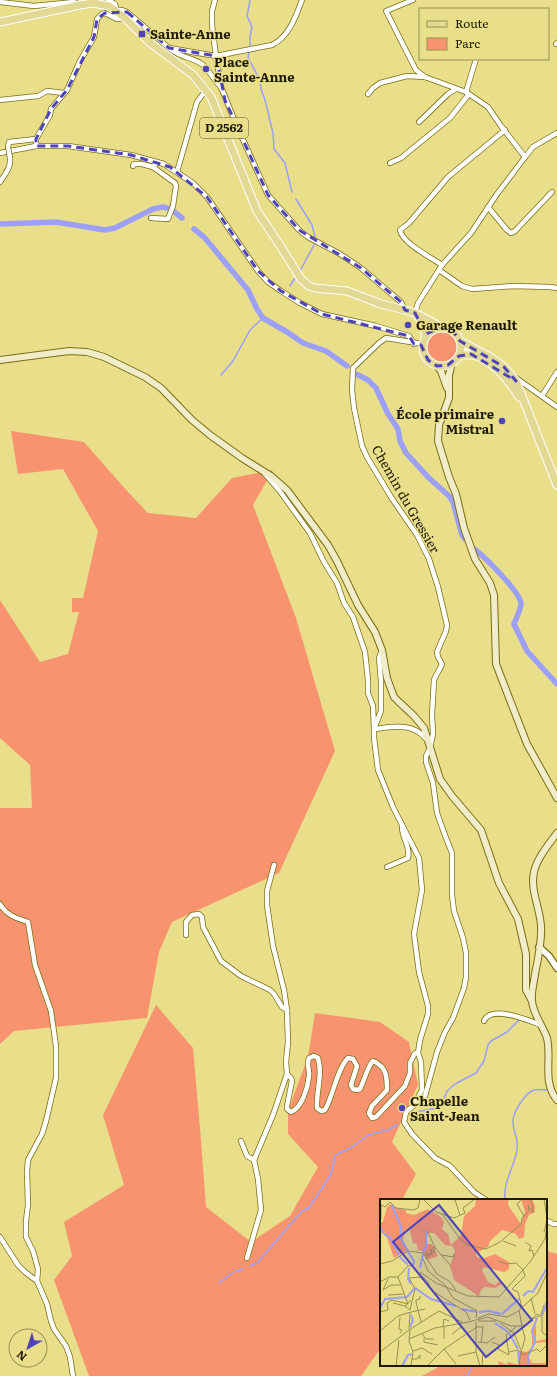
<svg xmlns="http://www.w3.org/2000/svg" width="557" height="1376" font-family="Literata,serif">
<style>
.green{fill:#f7946f}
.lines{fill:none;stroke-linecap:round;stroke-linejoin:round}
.stream{stroke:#9c9ffb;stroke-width:1.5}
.canal{stroke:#9c9ffb;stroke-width:5.5}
.minor-casing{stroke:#7a6e12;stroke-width:6}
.tertiary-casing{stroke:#7a6e12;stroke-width:8}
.secondary-casing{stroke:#7a6e12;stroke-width:8}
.primary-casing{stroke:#fff;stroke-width:9}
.minor{stroke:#fff;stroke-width:4.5}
.tertiary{stroke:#fff;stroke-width:5.5}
.secondary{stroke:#f1ecca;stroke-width:6}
.primary{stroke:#e2d995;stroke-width:7}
.minor-bridge-casing{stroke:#7a6e12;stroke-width:6;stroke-linecap:butt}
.minor-bridge{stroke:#fff;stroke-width:4.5}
.marked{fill:none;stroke:#4f43ba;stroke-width:3;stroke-dasharray:8 5;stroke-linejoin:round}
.poi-dot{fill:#4f43ba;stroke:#e9de8a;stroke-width:1.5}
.labels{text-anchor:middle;stroke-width:3;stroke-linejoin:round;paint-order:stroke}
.shield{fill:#e9de8a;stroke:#5c562b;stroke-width:1}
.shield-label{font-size:12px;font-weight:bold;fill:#1f1b02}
.poi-label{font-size:13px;font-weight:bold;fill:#1f1b02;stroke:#e9de8a;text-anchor:start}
.street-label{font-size:13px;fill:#1f1b02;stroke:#e9de8a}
.inset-river{fill:none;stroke:#9c9ffb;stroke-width:2}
.inset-road{fill:none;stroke:#989054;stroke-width:1}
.view{fill:#4f43ba;fill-opacity:0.15;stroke:#4f43ba;stroke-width:2}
.inset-edge{fill:none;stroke:#1f1b02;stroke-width:2}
</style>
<rect width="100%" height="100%" fill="#e9de8a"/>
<g class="green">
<circle cx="442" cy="347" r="15"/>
<path d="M11,431L84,442L128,492L148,513L196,518L232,478L273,470L253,505L296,618L335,751L279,873L172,922L159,952L147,1018L14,1031L0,1044V808H32L30,765L0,738V600L40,662L68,654L79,612H72V598H83L98,531L63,469L18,474Z"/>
<path d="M156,1005L193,1048L200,1128L206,1207L251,1242L290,1216L318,1167L288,1134V1111L308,1057L315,1013L380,1022L409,1042L418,1085L392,1142L416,1174L402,1200H381V1348L361,1376H89L54,1280L72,1256L64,1222L124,1185L103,1115Z"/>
<path d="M546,1251L557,1254V1376H422L437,1368L438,1365H546Z"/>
</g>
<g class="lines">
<g class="stream">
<path d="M250,0L247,16L252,27L250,37V46"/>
<path d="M249,51L248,58L260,80L261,89L265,100L273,133L274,149L285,163L292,192"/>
<path d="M296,199L312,225L315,237"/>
<path d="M300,271L315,243"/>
<path d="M290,286L295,278"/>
<path d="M221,375L233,361L250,330L263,318"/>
<path d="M411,1116L416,1112L437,1108L442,1104L447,1091L455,1084L476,1073L484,1061L488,1045L491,1041L507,1032L519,1020"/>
<path d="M505,1200C503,1181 514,1168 517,1150C519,1137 513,1133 513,1123C512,1113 525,1093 534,1090C538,1089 545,1090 549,1090"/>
<path d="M250,1266L257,1263L302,1211L309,1208L331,1174L335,1155L352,1147L368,1135L388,1130L397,1125"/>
<path d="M219,1283L233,1272L243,1269"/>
<path d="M467,1376L473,1365"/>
</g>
<g class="canal">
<path d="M0,224L56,222L105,230L115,228L153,209L163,207L171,209L182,218"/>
<path d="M194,229L204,237L248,290L257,309L263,318L287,332L303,343L326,351L347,366"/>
<path d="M356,374L368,380L376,388L388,414L398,429L400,441L406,453L429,478L449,496L453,502L462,535L465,539"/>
<path d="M473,548C484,556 519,591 521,603C521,610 516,618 514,624L527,651L557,684"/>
</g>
<defs>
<g id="minor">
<path d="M108,0L115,4L117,11L122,10L127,12L169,48L216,56L272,45C289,37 296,16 302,0"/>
<path d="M215,0L212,11V25L216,56L221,87L236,124L268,195L299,230L308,237L340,254L361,268L401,302L405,310"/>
<path d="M413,0L386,11L416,70L425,77"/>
<path d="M0,2L34,6L74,2L80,5"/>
<path d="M556,44L557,43"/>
<path d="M170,49C182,58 191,57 202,64C209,70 214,80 220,86"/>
<path d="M466,92L476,59"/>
<path d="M368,94L373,88L380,83L407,76L425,77L466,92L488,107L501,126L525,157"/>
<path d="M0,100L38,96L47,91L64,93"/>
<path d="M419,122L448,94L456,89"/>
<path d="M36,146V139L50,115L51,109L67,90L80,61L94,37L97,19L102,14L105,13L117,19L125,18"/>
<path d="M8,147L9,142L36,139"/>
<path d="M0,153L36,146H68L131,155L164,164L193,183L207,197L258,271L268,282L281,291L300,303L322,314L376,326L409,336L414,344"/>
<path d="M390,163L401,158L450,118L469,94"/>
<path d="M133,166L134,164H142L153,167"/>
<path d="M177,172L197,102L206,90"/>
<path d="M0,182C5,174 11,168 10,158"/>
<path d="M488,207L507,230L511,233L515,231L552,192"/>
<path d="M151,218L168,219L173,206L176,186L175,183L153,167L157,162"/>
<path d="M442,265C432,258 402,243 400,230L409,223L448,177L505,130"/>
<path d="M439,270L462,286L472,289L513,286L550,287L557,288"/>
<path d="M415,313L418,303L442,265L471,233L497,194L507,181L525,157L533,147L557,133"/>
<path d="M516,378L557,407"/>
<path d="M542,396L557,372"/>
<path d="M265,474L279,490L310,533L324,562L337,583L344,603L353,617L365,652L368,680V693L373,706L374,729C393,727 413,722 426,739"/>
<path d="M382,650L379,658L381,681V711L374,729V738L378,770L393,807L419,858L422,890L414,934L419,972L428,1006V1014L420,1040L418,1053L421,1062L422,1090L414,1105L406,1112L404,1122L412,1134L435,1158L450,1166L474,1192L486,1200"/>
<path d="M274,865L267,891V905L273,946L284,990L287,1010L288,1042L286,1062L287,1074"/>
<path d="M387,867L408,858C411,846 401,838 402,825"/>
<path d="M0,904C6,915 16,918 28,922L35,965L51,1011L56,1046V1078L46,1121L42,1134L28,1160L27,1172L28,1205L26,1221V1237L33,1251L38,1269L37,1281"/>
<path d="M186,935V922L192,915L199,914L202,917L203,927L221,961L241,976L270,990L274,994L282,1007L287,1010"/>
<path d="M484,1021C491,1004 530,1021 541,1025"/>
<path d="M414,1105L425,1096L437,1052L445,1032L453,1018L464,988L466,977V953L463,938L454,911L452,895V853L446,838L437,813L433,783L426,762V756L430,748L433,734L432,715L434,680C436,674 440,670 442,664L438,657L437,652L446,631L447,625L438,587L429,559L417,535L391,497L367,457L362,446L354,408L352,390L353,368L379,343L386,338L423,344"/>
<path d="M241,1141L247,1156L254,1160"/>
<path d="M546,1220L553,1224H557"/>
<path d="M0,1237L18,1265L25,1272L37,1281L47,1304L51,1321L54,1329L66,1346L70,1357L73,1376"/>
<path d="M247,1258L261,1210L258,1179L254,1160L273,1115L287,1074L291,1078L292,1081L287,1106V1109L291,1112C302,1108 308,1087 309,1076C310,1069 306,1066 309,1058L314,1056L318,1058C323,1075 316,1091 317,1108L321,1111L325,1110C333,1096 337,1069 348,1058L353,1059L357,1066L351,1085L353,1089L357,1090L360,1089C364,1081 368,1065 373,1061C387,1067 387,1077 387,1090L372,1106L369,1113L372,1118L376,1117L405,1086L410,1073V1063L415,1053H418"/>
</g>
<path id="tertiary" d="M539,947L549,956L557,968"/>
<g id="secondary">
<path d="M0,360L69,351L87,352L104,357L145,377L161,388L192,420L210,435L242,458L271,476L287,490L328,545L337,561L358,605L375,632L382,650L387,678L391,689L394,697L399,702L414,716L424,728L440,779L452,796L481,830L499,883L518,919L526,954V990L532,1001"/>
<path d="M452,363L449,375V398L439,425L438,441L449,477L456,494L464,528L475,559L490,583L494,595L496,664L527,744L557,798"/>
<path d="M437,366L441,371L447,388"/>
<path d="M557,833C549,844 537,858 534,872C530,890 540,908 541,926C542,942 538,959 535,974C534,983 531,992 532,1001C533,1014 543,1026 547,1038C552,1059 542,1082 557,1100"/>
</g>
<g id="primary">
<path d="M0,22L80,5L93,3L109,6L125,18L149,42L193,75L211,97L257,211L281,247L301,279L309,286L315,288L347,291L381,304L405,310L415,313L441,327"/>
<path d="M417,315L421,321L426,336"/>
<circle cx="442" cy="347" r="19"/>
<path d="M460,341L492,358L504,367L516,381L557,485"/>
<path d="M459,356C463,355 467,354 472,355C490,357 510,382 519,397"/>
</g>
</defs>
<use href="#minor" class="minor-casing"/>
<use href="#tertiary" class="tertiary-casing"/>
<use href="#secondary" class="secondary-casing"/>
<use href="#primary" class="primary-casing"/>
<use href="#minor" class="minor"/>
<use href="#tertiary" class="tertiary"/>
<use href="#secondary" class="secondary"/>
<use href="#primary" class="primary"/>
<defs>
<path id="minor-bridge" d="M8,147L10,158"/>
</defs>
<use href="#minor-bridge" class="minor-bridge-casing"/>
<use href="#minor-bridge" class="minor-bridge"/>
</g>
<path class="marked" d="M127,12L169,48L216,56L225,100L268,195L299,230L361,268L401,302L405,310L415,313L426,334L441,327L452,330L460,341L504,367L516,381L471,354L459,356L448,365L437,366L428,360L421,345L414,344L409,336L322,314L281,291L258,271L207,197L170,167L131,155L68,146H36V139L51,109L67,90L94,37L97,19L105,13Z"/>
<g class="poi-dot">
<rect x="138" y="30" width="8" height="8" rx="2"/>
<circle cx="206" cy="69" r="4"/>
<circle cx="408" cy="325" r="4"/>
<circle cx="502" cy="421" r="4"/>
<circle cx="402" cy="1108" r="4"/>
</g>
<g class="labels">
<rect class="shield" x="200" y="118" width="48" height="20" rx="3"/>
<g class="shield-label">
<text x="224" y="132">D 2562</text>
</g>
<g class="poi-label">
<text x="150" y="39">Sainte-Anne</text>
<text x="214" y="67">Place<tspan x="214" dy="15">Sainte-Anne</tspan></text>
<text x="416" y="330">Garage Renault</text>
<text x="494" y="419" text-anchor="end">École primaire<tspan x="494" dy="15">Mistral</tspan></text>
<text x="410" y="1106">Chapelle<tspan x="410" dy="15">Saint-Jean</tspan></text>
</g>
<g class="street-label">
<text transform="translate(406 499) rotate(60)" y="5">Chemin du Gressier</text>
</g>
</g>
<g transform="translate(380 1199)">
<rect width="167" height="167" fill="#e9de8a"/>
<path d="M96,0H129L128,6L141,25L145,13L141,0H152L155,7V13L149,16L145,25L144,38L139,40L136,35L122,31L110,42L108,48L95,55L98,59H105L115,55L129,63V70L124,73L104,68L102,71L108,83L115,86L119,82L122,85L115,89L105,88L101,91L98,100L97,96L74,81L70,67L75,52L72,47L65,46L54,34H48L46,39L47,45H52L58,57L48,61L42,52L38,51L37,45L33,44L29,29L25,32L23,42L28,51L14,59L5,33L0,35V24L3,23L7,8L11,5L16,9L26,11V14L34,16L48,10L61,18L64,23L62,30L68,35L71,46L81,36L84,17L95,7ZM156,126V142L167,140V143L155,144L149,154V159L152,164H167V167H119L118,162L127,166L128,163L138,166L139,152L147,153L152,148V131Z" fill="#f7946f"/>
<path class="inset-river" d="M12,6L21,28V40L28,52M0,28L5,36L10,38L19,56M28,53L34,62L33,67M43,54L46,47V32M19,57L28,66M29,69L28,80L31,85M40,69L43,55M143,97L148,92L153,93L167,69M0,109L5,100L27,98L35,89L51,100L76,107M82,110L97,113M99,113L109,112L121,115M122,115L139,100M162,117L167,102M115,124L128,133M30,128L33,121L31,116M129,134L138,150M138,152L139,164M22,167L28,156L32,155M148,167V157L155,143L152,132L157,119"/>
<path class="inset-road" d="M43,0L56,13L74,19L85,14L83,9L95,0M71,0L75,1L80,16M142,0L137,5L144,17M164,0L167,19M0,5L5,8L10,3L16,9L33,11L38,9L40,0M1,5V20M63,16L80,40L88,46L106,50L120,43L141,25L142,19L149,12L148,6L153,14L152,4L149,0M164,33L167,21M123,42L136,47M145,43L151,47L149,52L152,51L154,57M56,50L71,67M61,56L74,58V55M43,60L48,72L65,86L73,99L97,112L96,119M46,60V53L49,58V54L52,56L50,50L54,54L53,48L56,50L47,32M119,62L126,65L136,64L143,71M0,65L12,62L28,52L43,54L57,75L69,82L76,91M40,73L56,84L88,97L119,98L150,63L165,40L167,25M18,78L28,105M8,80L3,91L11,86H20M0,83L9,78H18L28,67H32L48,83L51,91L86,113L90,121M8,96L24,95M40,97V100L36,101V103L41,123M151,99L155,115M13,104L25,107M142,109L138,93L132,90L145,77L143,71M30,111L35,90L29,79L41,78M30,111L25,107L31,101M139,111L142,127M0,113L8,111L7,104L12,101L28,105M31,113L45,110M98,119L109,115L127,118L137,113L158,94L167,74M152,120L161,116L164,106M98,122H116M96,123V153L100,167M120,124L134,134L143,156L157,150L160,153L167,146M63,127L64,120L69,122M64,127V140M97,128H103L101,144M142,128L145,139L142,150M29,130L30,114M29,131L59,112L84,124L108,118L131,127H144L157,115L162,118V133L167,137M30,131L29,142L33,153L31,167M0,132L18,117L31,113M20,134L22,131L19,130L20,118M42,135L46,140H54M72,135L81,128L80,124M44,139V143L58,146M29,140L55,129L83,124M98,143L107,144L115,138M112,143L119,146L118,150L129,156L126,136L136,128M64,150L76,165M33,152L42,149L52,155M0,153L29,131M129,153L138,151L142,154M78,157L96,153M32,160H37L40,156V160M102,166L103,154M16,167L19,141M47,167L64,150L97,128M139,167L141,153"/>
<path class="view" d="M59,6L152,121L106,158L13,43Z"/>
<rect width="167" height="167" class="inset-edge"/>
</g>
<rect x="419" y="8" width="130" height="52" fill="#e9de8a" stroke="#989054"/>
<rect x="427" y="21" width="20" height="6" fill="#e2d995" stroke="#989054"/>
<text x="455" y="28" font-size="12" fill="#1f1b02">Route</text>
<rect x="427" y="38" width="20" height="12" fill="#f7946f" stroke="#989054"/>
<text x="455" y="48" font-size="12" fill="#1f1b02">Parc</text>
<g transform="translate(28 1348) rotate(219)"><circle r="19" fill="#e9de8a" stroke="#989054"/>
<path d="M0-3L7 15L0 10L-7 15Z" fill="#4f43ba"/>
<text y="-6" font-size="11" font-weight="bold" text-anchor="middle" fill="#1f1b02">N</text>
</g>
</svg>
